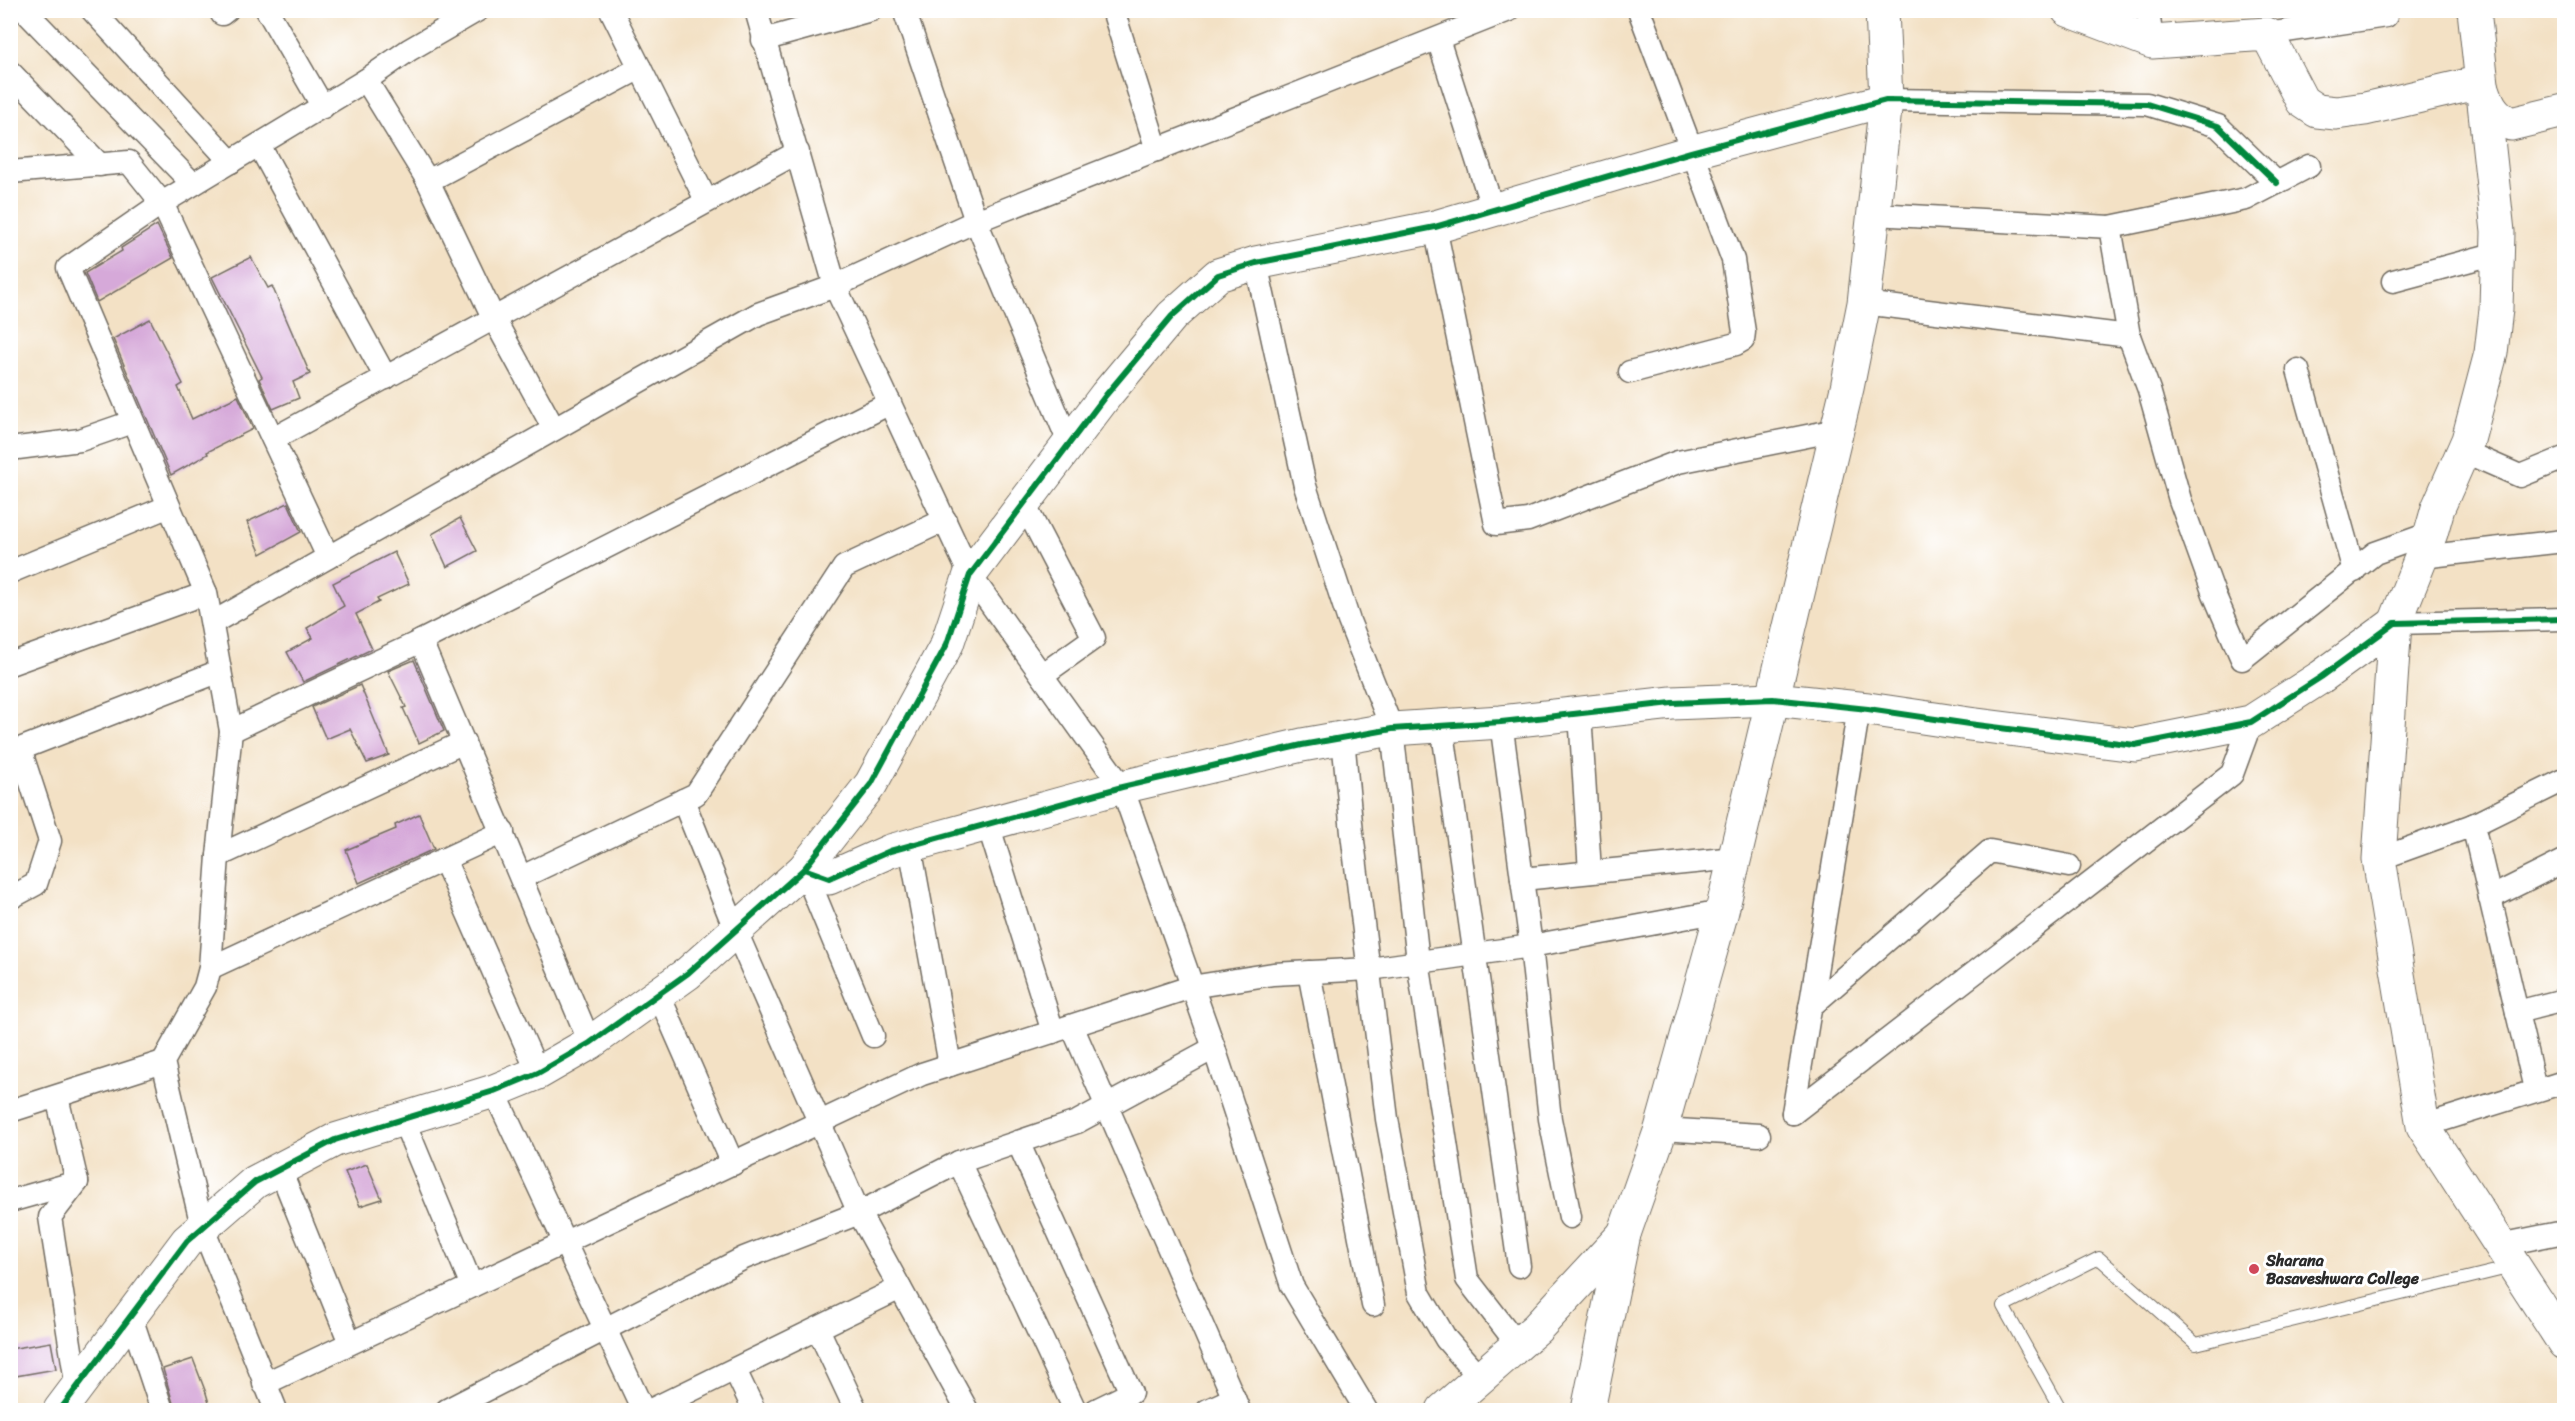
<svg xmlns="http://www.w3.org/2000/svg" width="2575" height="1421" font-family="Sriracha,sans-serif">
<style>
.building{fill:#d6a9d9}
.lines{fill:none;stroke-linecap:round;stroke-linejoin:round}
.lane-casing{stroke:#716b61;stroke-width:14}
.street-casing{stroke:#716b61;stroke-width:25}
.secondary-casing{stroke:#716b61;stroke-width:35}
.lane{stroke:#fff;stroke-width:12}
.street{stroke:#fff;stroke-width:22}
.secondary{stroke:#fff;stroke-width:33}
.cycleway-casing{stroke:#fff;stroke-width:10}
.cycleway{stroke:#00873e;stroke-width:6}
.poi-dot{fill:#d1495b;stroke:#fff;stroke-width:2}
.labels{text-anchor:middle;stroke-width:6;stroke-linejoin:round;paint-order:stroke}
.poi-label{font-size:16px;font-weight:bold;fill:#2b2b2b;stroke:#fff;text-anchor:start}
</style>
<rect width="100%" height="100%" fill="#fff"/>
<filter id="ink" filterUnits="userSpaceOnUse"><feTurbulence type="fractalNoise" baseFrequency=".0167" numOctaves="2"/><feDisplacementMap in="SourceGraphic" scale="12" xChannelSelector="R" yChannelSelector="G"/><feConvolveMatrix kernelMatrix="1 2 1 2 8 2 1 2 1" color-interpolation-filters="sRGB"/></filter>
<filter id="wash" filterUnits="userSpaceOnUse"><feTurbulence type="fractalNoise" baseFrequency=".008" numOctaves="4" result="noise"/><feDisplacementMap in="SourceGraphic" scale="24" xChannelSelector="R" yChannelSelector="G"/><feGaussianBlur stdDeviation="1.35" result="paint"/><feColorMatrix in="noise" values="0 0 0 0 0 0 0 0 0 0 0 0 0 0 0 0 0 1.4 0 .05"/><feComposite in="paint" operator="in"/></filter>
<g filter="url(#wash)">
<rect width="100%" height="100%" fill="#f3e1c5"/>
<g id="blocks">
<g class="building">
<path d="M157,225L173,258L97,302L85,273L122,251L121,248Z"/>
<path d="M251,257L268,288L272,286L310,374L293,382L299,398L273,409L259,379L262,377L212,277Z"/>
<path d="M150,319L183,384L178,387L192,419L238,396L253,429L207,452L208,454L171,475L113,339Z"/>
<path d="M288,503L301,532L261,554L247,522Z"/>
<path d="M460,518L477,551L447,567L432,534Z"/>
<path d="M394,552L409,584L377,599L379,602L356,614L372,649L303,682L287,652L313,638L307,628L344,606L333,583Z"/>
<path d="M414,660L444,731L419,743L403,708L406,707L388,671Z"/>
<path d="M360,685L389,755L367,763L350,729L326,739L312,707Z"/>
<path d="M419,814L434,849L359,883L346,850L396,829L395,825Z"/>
<path d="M367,1164L382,1199L360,1206L345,1172Z"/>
<path d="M51,1342L56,1369L10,1377V1349Z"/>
<path d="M193,1359L206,1393L211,1410H175L163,1369Z"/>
</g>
</g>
</g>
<g filter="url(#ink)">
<use href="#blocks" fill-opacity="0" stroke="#716b61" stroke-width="1.5"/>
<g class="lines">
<defs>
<path id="lane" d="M2061,1410L2003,1306L2099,1258L2196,1344L2512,1267"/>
<g id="street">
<path d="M24,10L193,184"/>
<path d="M92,10L231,162"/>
<path d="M220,10L222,14L227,10"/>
<path d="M267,10L323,107"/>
<path d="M611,10L706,200"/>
<path d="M756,10L835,286L970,575L1122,787L1214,1048L1292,1286L1366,1410"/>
<path d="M904,10L976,221L1070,445"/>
<path d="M1113,10L1157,150"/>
<path d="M2148,10L2152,42"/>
<path d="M2267,34L2386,16"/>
<path d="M1438,39L1493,210"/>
<path d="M763,40L871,10"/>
<path d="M10,72L100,165"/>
<path d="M366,80L428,181L493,317L554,429"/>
<path d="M1886,100L2147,104L2218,126L2277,183"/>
<path d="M259,145L386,378"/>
<path d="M10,172L129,162L162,203L328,557"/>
<path d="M428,181L640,68"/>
<path d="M1875,214L2110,227L2129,336L2149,390L2180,500L2214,594L2242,659L2375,553L2431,533"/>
<path d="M1435,227L1496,524L1528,520L1678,462L1837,430"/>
<path d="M2110,227L2246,199L2309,166"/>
<path d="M1256,263L1305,486L1349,621L1392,729L1418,961L1467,1279L1518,1345"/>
<path d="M2393,281L2497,253"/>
<path d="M1864,303L2129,336"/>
<path d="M2298,370L2354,571"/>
<path d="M1630,372L1736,344L1743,340L1744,332L1733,260L1639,10"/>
<path d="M273,439L798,152"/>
<path d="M10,449L80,440L132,422"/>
<path d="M2463,451L2520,476L2564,458"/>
<path d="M1024,504L1094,638L1042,675"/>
<path d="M2421,557L2564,541"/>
<path d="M10,572L167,507"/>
<path d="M212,623L758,314L835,286L976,221L1509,10"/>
<path d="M2395,623L2564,619"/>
<path d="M421,641L590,1043"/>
<path d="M10,664L206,593"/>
<path d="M1580,713L1590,872"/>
<path d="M1501,722L1531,946L1550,1119L1570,1217"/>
<path d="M1442,725L1519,1266"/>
<path d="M231,731L421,641L890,403"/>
<path d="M1343,738L1352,833L1387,1119L1419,1293L1446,1339L1481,1379"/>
<path d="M683,800L735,929L859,1213L967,1410"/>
<path d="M988,824L1053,1032"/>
<path d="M2473,825L2535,1089"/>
<path d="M910,846L950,1065"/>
<path d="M218,856L464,742"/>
<path d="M444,859L538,1073"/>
<path d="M2379,859L2473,825L2564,780"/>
<path d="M804,869L873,1036"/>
<path d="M522,877L696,794L844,567L945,520"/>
<path d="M1522,879L1735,858"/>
<path d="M10,898L36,884L50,841L20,749L220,671"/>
<path d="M2490,898L2564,861"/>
<path d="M210,968L503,832"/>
<path d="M1309,972L1373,1305"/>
<path d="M658,993L733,1164"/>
<path d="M1810,1007L1990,851L2069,866"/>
<path d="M2517,1012L2564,1000"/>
<path d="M1072,1026L1239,1410"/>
<path d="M494,1091L643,1410"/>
<path d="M57,1097L77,1182L50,1217L77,1388"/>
<path d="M10,1111L163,1062"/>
<path d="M1793,1113L2232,774L2251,722"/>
<path d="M1793,1113L1859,708"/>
<path d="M2423,1126L2564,1082"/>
<path d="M1661,1129L1759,1135"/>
<path d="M1018,1142L1131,1393L1096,1410"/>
<path d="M959,1162L1075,1410"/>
<path d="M280,1169L350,1343"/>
<path d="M10,1201L77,1182"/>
<path d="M2500,1245L2564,1232"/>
<path d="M472,1286L922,1074L1191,987L1273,974L1370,969L1531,946L1722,911"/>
<path d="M131,1317L162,1410"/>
<path d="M818,1329L856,1410"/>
<path d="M735,1370L754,1410"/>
<path d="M264,1384L472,1286L403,1119"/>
<path d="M276,1410L202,1226L163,1062L205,987L210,968L218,856L231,731L206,593L68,268L162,203L366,80L409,50L478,10"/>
<path d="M447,1410L744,1258L859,1213L959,1162L1077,1122L1214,1048"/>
<path d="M651,1410L900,1288"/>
<path d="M1208,1410L1234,1398"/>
</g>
<g id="secondary">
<path d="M2068,10L2152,42L2267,34L2302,101L2317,111L2336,113L2365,109L2481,82C2487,102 2491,114 2511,124L2564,111"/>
<path d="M2474,10L2498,232L2496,309L2491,353L2468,440L2438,508L2431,533L2395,623L2379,859L2423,1126L2564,1343"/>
<path d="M804,869L829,878L890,851L1122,787L1302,745L1392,729L1501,722L1672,703L1773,699L1868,709L1969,724L2135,745L2251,722L2321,677L2395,623"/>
<path d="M60,1410L187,1241L255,1182L335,1140L494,1091L538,1073L590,1043L688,973L804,869L871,784L947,644L970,575L1106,395L1172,316L1218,275L1256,263L1435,227L1691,152L1886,100"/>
<path d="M1443,1410L1537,1328L1624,1234"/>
<path d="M1588,1410L1624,1234L1661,1129L1722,911L1847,388L1864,303L1886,100L1882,10"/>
</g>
</defs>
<use href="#lane" class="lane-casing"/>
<use href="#street" class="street-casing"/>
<use href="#secondary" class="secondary-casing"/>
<use href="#lane" class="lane"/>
<use href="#street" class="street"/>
<use href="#secondary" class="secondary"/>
<defs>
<g id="cycleway">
<path d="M804,869L829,878L890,851L1122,787L1302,745L1392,729L1501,722L1672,703L1773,699L1868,709L1969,724L2135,745L2251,722L2321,677L2395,623L2564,619"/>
<path d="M60,1410L187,1241L255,1182L335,1140L494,1091L538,1073L590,1043L688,973L804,869L871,784L947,644L970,575L1106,395L1172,316L1218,275L1256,263L1435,227L1691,152L1886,100L2147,104L2218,126L2277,183"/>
</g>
</defs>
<use href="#cycleway" class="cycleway-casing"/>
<use href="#cycleway" class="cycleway"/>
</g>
</g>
<circle class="poi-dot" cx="2254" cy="1269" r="6"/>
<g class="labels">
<g class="poi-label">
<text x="2266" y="1266">Sharana<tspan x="2266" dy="18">Basaveshwara College</tspan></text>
</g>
</g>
<rect width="2575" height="1421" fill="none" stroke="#fff" stroke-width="36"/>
</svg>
